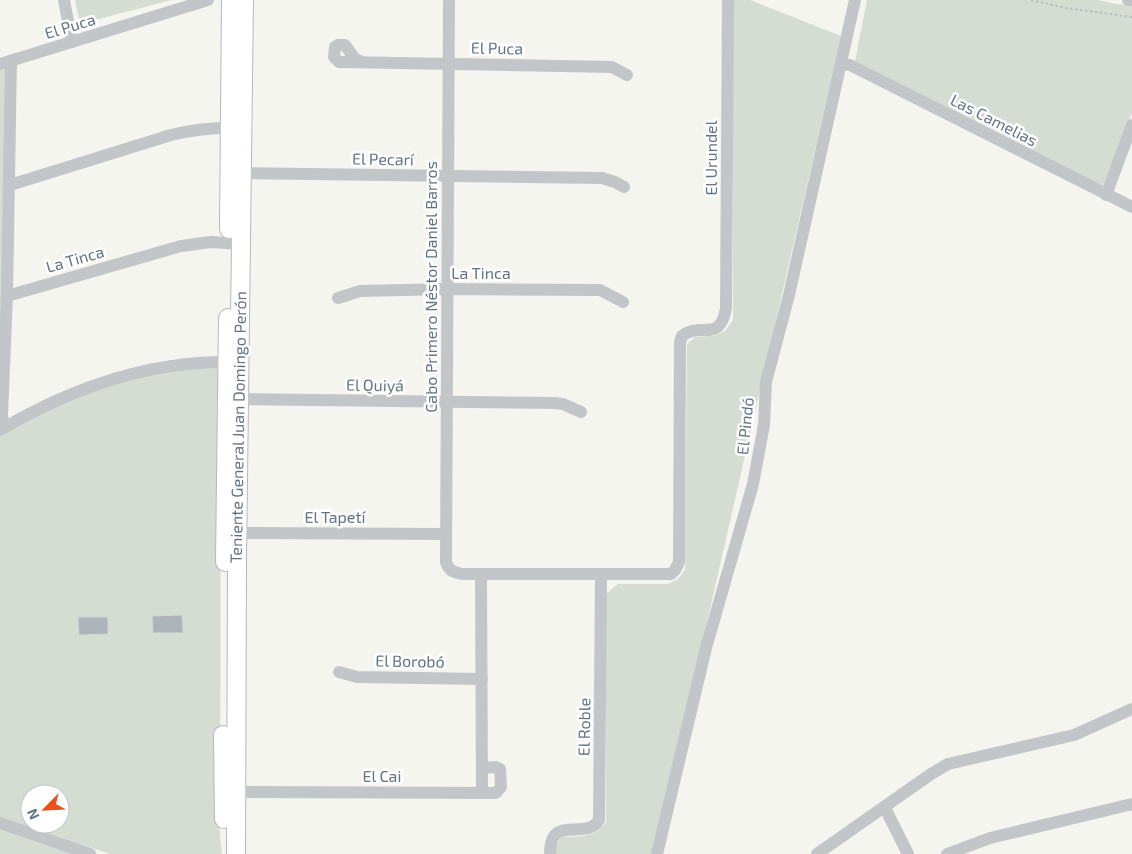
<svg xmlns="http://www.w3.org/2000/svg" width="1132" height="854" font-family="'Exo 2',sans-serif">
<style>
.green{fill:#d5dcd1;fill-rule:evenodd}
.building{fill:#acb4b9;stroke:#d6d6d3}
.lines{fill:none;stroke-linecap:round;stroke-linejoin:round}
.secondary-casing{stroke:#b4b9be;stroke-width:20}
.path{stroke:#bbbec0;stroke-width:2;stroke-dasharray:2.5 2.5;stroke-linecap:butt}
.minor{stroke:#c2c6c9;stroke-width:12}
.secondary{stroke:#fff;stroke-width:18}
.labels{text-anchor:middle;stroke-width:5;stroke-linejoin:round;paint-order:stroke}
.street-label{font-size:16px;fill:#627483;stroke:#fff}
</style>
<rect width="100%" height="100%" fill="#f5f5f0"/>
<g class="green">
<path d="M75,0H171L80,24Z"/>
<path d="M733,0H750L841,36L654,854H555V848L561,837C580,836 594,839 606,822V594L618,584H668L678,579L685,570L687,344L695,337L713,336L725,331L733,320Z"/>
<path d="M867,0H1098L1117,4L1132,5V113L1103,185L1097,184L855,61Z"/>
<path d="M11,61L0,430V64Z"/>
<path d="M214,366L220,369L221,375L220,837L222,854H110L0,817V435L70,398L132,378L182,369ZM30,794H60V824H30Z"/>
<path d="M0,828L76,854H0Z"/>
</g>
<g class="building">
<path d="M182,615L183,633H153L152,616Z"/>
<path d="M78,617H108V634L79,635Z"/>
</g>
<g class="lines">
<defs>
<g id="secondary">
<path d="M229,229L231,0"/>
<path d="M225,562L228,318"/>
<path d="M223,735L224,819"/>
<path d="M236,854L237,560L244,0"/>
</g>
</defs>
<use href="#secondary" class="secondary-casing"/>
<path class="path" d="M1031,0L1066,8L1132,17"/>
<g class="minor">
<path d="M64,0L72,42"/>
<path d="M449,0L446,562C449,571 453,572 462,574H671L675,570L679,562L680,342L682,336C700,321 720,344 726,308L728,0"/>
<path d="M1128,0H1132"/>
<path d="M363,62L355,59L345,45H338L335,47L334,57L339,62H342L612,67L627,75"/>
<path d="M0,64L208,0"/>
<path d="M842,64L850,65L1132,207"/>
<path d="M234,173L602,178L615,182L624,187"/>
<path d="M10,185L171,135C193,130 214,127 237,128"/>
<path d="M1106,195L1132,125"/>
<path d="M7,296L181,246L211,242L240,244"/>
<path d="M338,298L360,291L448,289L600,290L623,302"/>
<path d="M232,399L555,403L563,404L581,412"/>
<path d="M4,428L2,415L7,296L11,61"/>
<path d="M0,430C71,388 151,360 234,362"/>
<path d="M230,533L445,534"/>
<path d="M481,575L482,793"/>
<path d="M339,672L357,677L482,679"/>
<path d="M228,792L496,793L501,787L500,769L496,767L482,768"/>
<path d="M885,808L908,854"/>
<path d="M0,823L90,854"/>
<path d="M550,854C550,812 585,842 599,820L601,575"/>
<path d="M657,854L706,648L753,484L764,425L766,382L789,295L855,0"/>
<path d="M817,854L931,774L948,764L1074,735L1132,709"/>
<path d="M947,854L990,838L1132,804"/>
</g>
<use href="#secondary" class="secondary"/>
</g>
<g class="labels">
<g class="street-label">
<text transform="translate(70 26) rotate(-17)" y="6">El Puca</text>
<text transform="translate(497 48) rotate(1)" y="6">El Puca</text>
<text transform="translate(994 120) rotate(27)" y="6">Las Camelias</text>
<text transform="translate(711 158) rotate(-90)" y="6">El Urundel</text>
<text transform="translate(383 159) rotate(1)" y="6">El Pecarí</text>
<text transform="translate(75 259) rotate(-16)" y="6">La Tinca</text>
<text x="481" y="279">La Tinca</text>
<text transform="translate(431 287) rotate(-90)" y="6">Cabo Primero Néstor Daniel Barros</text>
<text transform="translate(375 385) rotate(1)" y="6">El Quiyá</text>
<text transform="translate(745 426) rotate(-84)" y="6">El Pindó</text>
<text transform="translate(238 427) rotate(-89)" y="6">Teniente General Juan Domingo Perón</text>
<text x="335" y="523">El Tapetí</text>
<text transform="translate(410 661) rotate(1)" y="6">El Borobó</text>
<text transform="translate(584 727) rotate(-89)" y="6">El Roble</text>
<text x="382" y="782">El Cai</text>
</g>
</g>
<g transform="translate(45 809) rotate(246)"><circle r="24" fill="#ffffff" stroke="#c0c7cd"/>
<path d="M0-4L9 19L0 12L-9 19Z" fill="#ec4f1a"/>
<text y="-8" font-size="14" font-weight="bold" text-anchor="middle" fill="#627483">N</text>
</g>
</svg>
